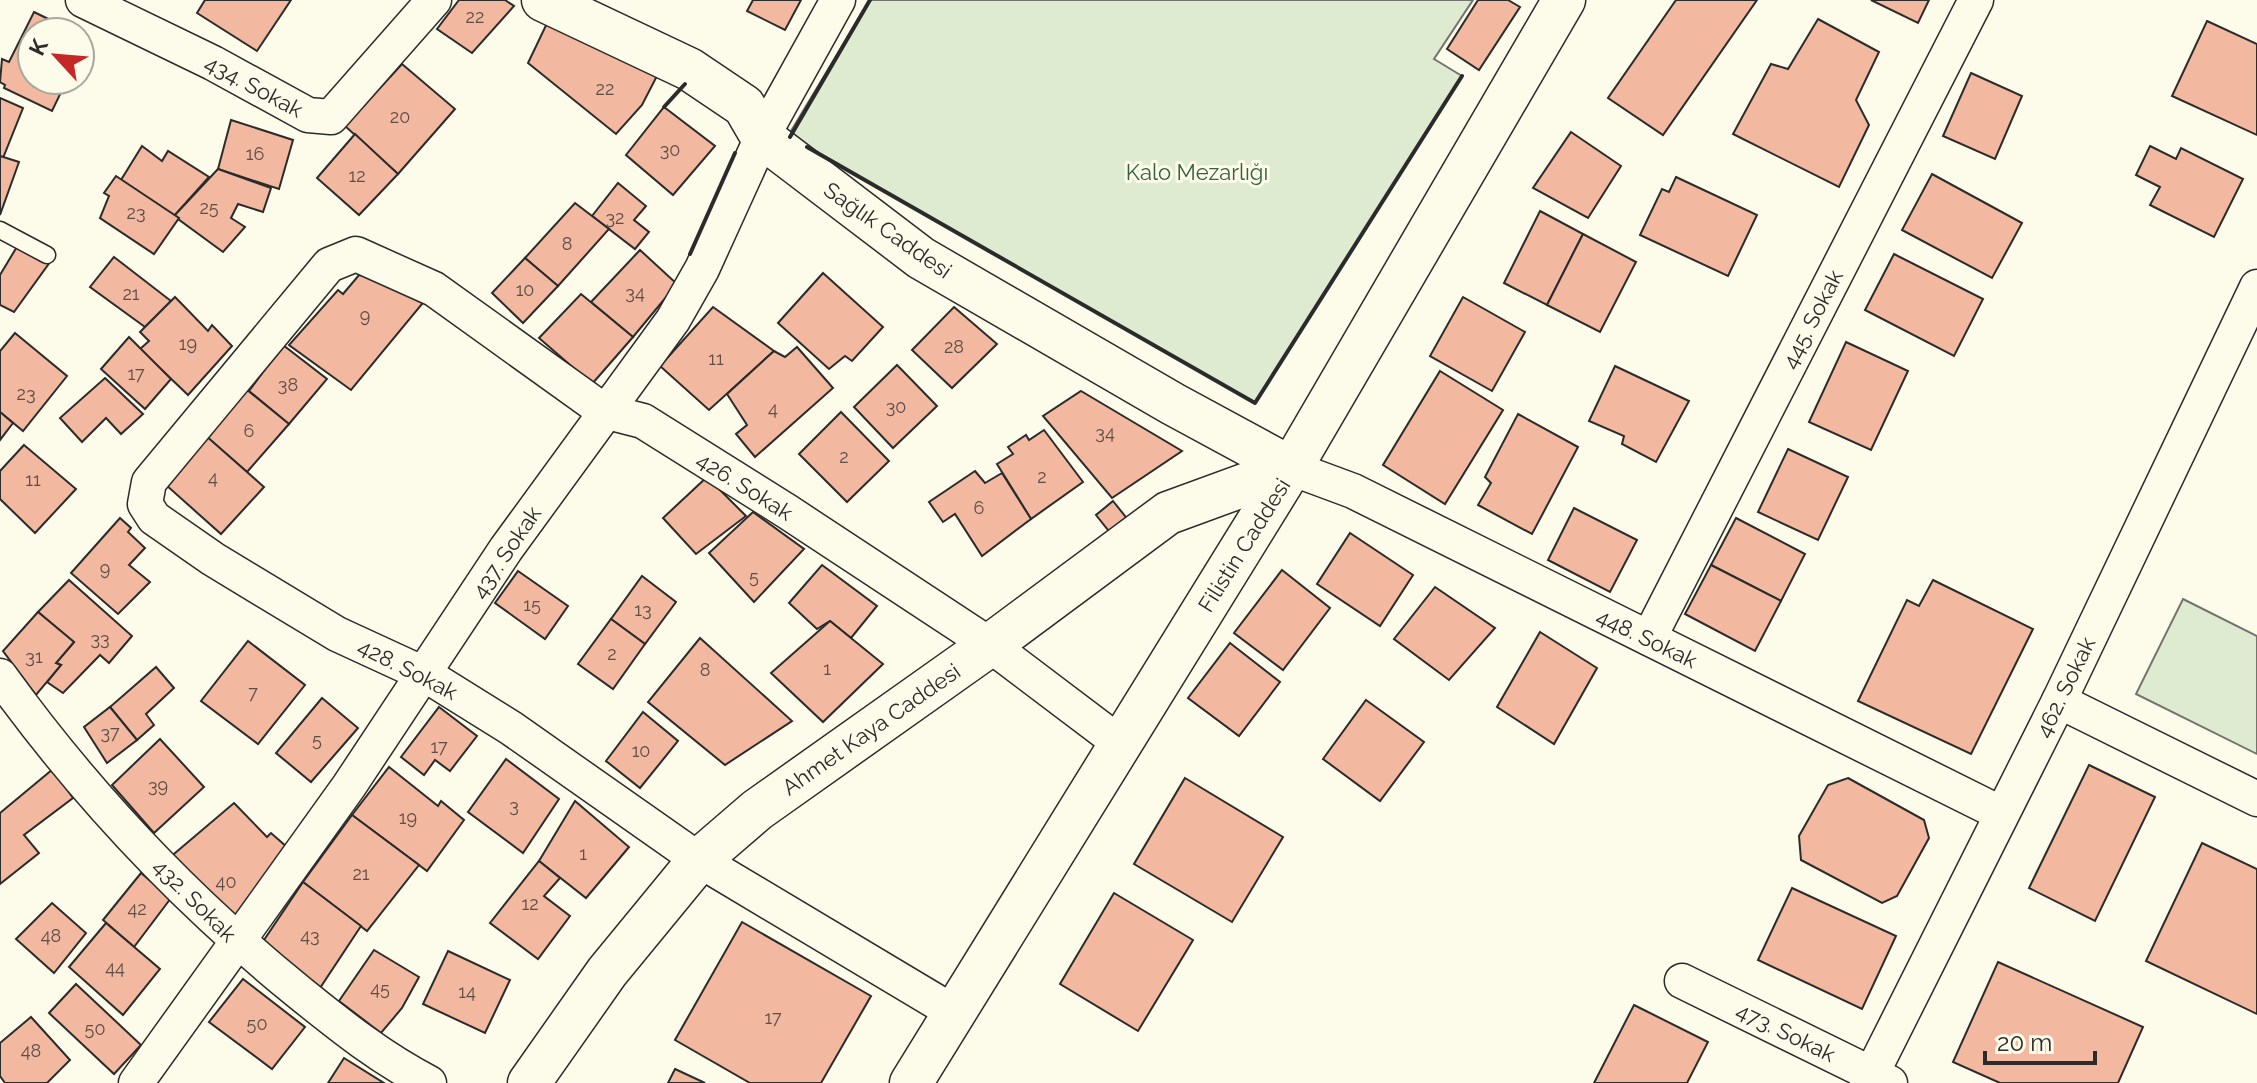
<svg xmlns="http://www.w3.org/2000/svg" width="2257" height="1083" font-family="Raleway,sans-serif">
<style>
.green{fill:#deebd1;stroke:#74746e;stroke-width:2}
.building{fill:#f2b8a0;stroke:#2b2b2b;stroke-width:2}
.lines{fill:none;stroke-linecap:round;stroke-linejoin:round}
.service-casing{stroke:#2b2b2b;stroke-width:19}
.minor-casing{stroke:#2b2b2b;stroke-width:37}
.tertiary-casing{stroke:#2b2b2b;stroke-width:45}
.service{stroke:#fdfbea;stroke-width:16}
.minor{stroke:#fdfbea;stroke-width:34}
.tertiary{stroke:#fdfbea;stroke-width:42}
.wall{stroke:#2b2b2b;stroke-width:4}
.labels{text-anchor:middle;stroke-width:6;stroke-linejoin:round;paint-order:stroke}
.number-label{font-size:18px;fill:#5d4e48}
.street-label{font-size:22px;fill:#2b2b2b;stroke:#fdfbea}
.park-label{font-size:22px;fill:#34623c;stroke:#fdfbea}
</style>
<rect width="100%" height="100%" fill="#fdfbea"/>
<g class="green">
<path d="M870,0H1473L1434,59L1462,76L1255,403L788,136Z"/>
<path d="M2183,599L2257,636V754L2136,694Z"/>
</g>
<g class="building">
<path d="M205,0H291L257,51L197,13Z"/>
<path d="M459,0H505L514,6L472,53L437,29Z"/>
<path d="M753,0H801L785,30L747,11Z"/>
<path d="M1478,0H1508L1520,7L1479,70L1447,49Z"/>
<path d="M1676,0H1757L1663,135L1608,98Z"/>
<path d="M1871,0H1929L1918,23Z"/>
<path d="M34,12L75,32H32V80H67L52,111L4,88L5,85L0,82L2,59L9,62Z"/>
<path d="M549,19L658,74L642,105L616,134L528,63Z"/>
<path d="M1818,19L1879,52L1856,100L1869,125L1839,187L1733,134L1771,64L1788,69Z"/>
<path d="M2207,21L2257,44V135L2172,96Z"/>
<path d="M402,64L455,109L398,174L345,126Z"/>
<path d="M1971,73L2022,96L1995,159L1943,136Z"/>
<path d="M0,98L23,108L3,158L0,156Z"/>
<path d="M664,107L715,146L673,195L626,155Z"/>
<path d="M231,120L293,140L279,189L218,169Z"/>
<path d="M1571,132L1621,166L1588,218L1533,188Z"/>
<path d="M355,134L398,174L359,215L317,178Z"/>
<path d="M142,146L162,161L168,151L209,177L174,216L121,180Z"/>
<path d="M2150,146L2176,159L2181,148L2243,179L2214,237L2150,205L2160,187L2136,175Z"/>
<path d="M0,156L19,162L0,215Z"/>
<path d="M218,169L271,188L263,212L238,204L231,218L245,227L223,252L174,216Z"/>
<path d="M1932,174L2022,223L1992,278L1902,230Z"/>
<path d="M116,176L179,218L154,254L100,218L109,196L104,193Z"/>
<path d="M1676,177L1757,215L1728,276L1640,235L1662,189L1669,192Z"/>
<path d="M618,183L646,206L634,220L649,232L635,249L592,216Z"/>
<path d="M575,203L609,229L558,286L525,258Z"/>
<path d="M1540,211L1583,234L1547,305L1504,283Z"/>
<path d="M1583,234L1636,262L1600,332L1547,305Z"/>
<path d="M18,245L50,262L14,312L0,305V275Z"/>
<path d="M640,250L677,284L633,337L591,302Z"/>
<path d="M1894,254L1983,299L1954,356L1865,310Z"/>
<path d="M114,257L171,301L145,327L90,287Z"/>
<path d="M525,258L558,286L523,323L492,293Z"/>
<path d="M823,273L883,327L852,361L845,356L829,369L778,323Z"/>
<path d="M359,275L380,277L427,298L351,390L289,345L338,290L343,294Z"/>
<path d="M581,294L633,337L592,384L539,338Z"/>
<path d="M175,297L208,331L212,325L232,346L188,395L140,349L149,341L140,332Z"/>
<path d="M1463,297L1525,332L1492,391L1430,356Z"/>
<path d="M713,307L774,351L709,410L660,366Z"/>
<path d="M954,307L997,344L952,388L912,350Z"/>
<path d="M15,333L67,376L23,431L0,412V351Z"/>
<path d="M129,337L171,379L145,409L101,369Z"/>
<path d="M1846,342L1908,371L1871,450L1809,422Z"/>
<path d="M283,345L327,379L289,424L249,391Z"/>
<path d="M797,347L833,388L755,457L736,434L747,425L727,394L774,351L785,357Z"/>
<path d="M897,365L937,406L893,448L854,407Z"/>
<path d="M1615,366L1689,401L1656,462L1622,444L1624,436L1589,421Z"/>
<path d="M1440,371L1503,410L1445,504L1383,465Z"/>
<path d="M105,378L143,414L121,434L106,418L82,442L60,418Z"/>
<path d="M246,389L289,424L247,472L208,438Z"/>
<path d="M1081,391L1182,451L1112,498L1043,416Z"/>
<path d="M0,412L13,423L0,440Z"/>
<path d="M841,412L889,461L847,502L799,454Z"/>
<path d="M1518,414L1578,447L1532,534L1478,505L1491,483L1485,477Z"/>
<path d="M1044,430L1083,482L1031,519L997,464L1013,454L1008,447L1026,435L1029,440Z"/>
<path d="M205,435L264,487L221,534L166,485Z"/>
<path d="M24,445L76,489L35,533L0,499V471Z"/>
<path d="M1788,449L1848,477L1818,540L1758,512Z"/>
<path d="M975,471L985,483L1002,473L1031,519L982,556L955,514L943,522L929,502Z"/>
<path d="M707,477L746,516L696,554L663,518Z"/>
<path d="M1113,501L1129,521L1112,535L1096,515Z"/>
<path d="M1574,508L1637,540L1610,592L1548,560Z"/>
<path d="M753,512L804,549L754,602L709,553Z"/>
<path d="M120,518L131,528L128,532L145,548L129,565L150,582L118,614L71,573Z"/>
<path d="M1736,518L1805,554L1781,601L1711,565Z"/>
<path d="M1350,533L1413,575L1380,626L1317,584Z"/>
<path d="M822,565L877,606L851,638L830,621L817,629L789,603Z"/>
<path d="M1711,565L1781,601L1755,651L1685,614Z"/>
<path d="M1282,570L1330,608L1283,670L1234,633Z"/>
<path d="M518,571L568,606L545,639L495,603Z"/>
<path d="M642,576L676,602L645,644L611,619Z"/>
<path d="M69,580L132,636L109,663L100,655L63,693L47,682L61,665L56,663L74,642L38,612Z"/>
<path d="M1933,580L2033,629L1971,754L1858,701L1907,600L1919,606Z"/>
<path d="M1435,587L1495,628L1449,680L1394,639Z"/>
<path d="M38,612L74,642L56,663L61,665L36,695L3,651Z"/>
<path d="M611,619L645,644L613,689L578,664Z"/>
<path d="M830,621L883,664L823,722L771,673Z"/>
<path d="M1540,632L1597,668L1554,744L1497,707Z"/>
<path d="M700,638L792,721L725,765L648,702Z"/>
<path d="M248,641L305,685L258,744L201,701Z"/>
<path d="M1230,643L1280,682L1239,736L1188,698Z"/>
<path d="M156,667L174,688L146,714L154,725L137,740L110,707Z"/>
<path d="M322,698L358,728L311,782L276,753Z"/>
<path d="M1366,700L1424,742L1380,801L1323,759Z"/>
<path d="M110,707L137,740L107,763L84,727Z"/>
<path d="M439,707L477,736L450,771L435,760L424,775L401,757Z"/>
<path d="M643,712L678,741L640,788L606,761Z"/>
<path d="M160,739L204,787L154,833L112,785Z"/>
<path d="M506,759L559,799L523,853L468,812Z"/>
<path d="M2089,765L2155,797L2095,921L2029,888Z"/>
<path d="M389,767L438,806L441,801L464,820L427,871L352,815Z"/>
<path d="M53,769L73,798L24,835L39,853L0,884V813Z"/>
<path d="M1185,778L1283,837L1232,922L1134,864Z"/>
<path d="M1848,778L1924,820L1929,838L1897,896L1882,903L1801,860L1799,836L1828,785Z"/>
<path d="M575,801L629,847L586,898L539,861Z"/>
<path d="M234,803L267,837L271,833L288,848L234,917L168,859Z"/>
<path d="M352,815L419,865L367,931L303,882Z"/>
<path d="M2202,843L2257,869V1014L2146,961Z"/>
<path d="M539,861L560,878L544,896L570,916L538,959L490,923Z"/>
<path d="M141,873L171,898L134,947L103,920Z"/>
<path d="M303,882L361,926L320,988L260,946Z"/>
<path d="M1792,888L1896,936L1862,1009L1758,960Z"/>
<path d="M1114,893L1193,940L1138,1031L1060,984Z"/>
<path d="M52,903L86,933L54,973L16,939Z"/>
<path d="M742,922L871,996L821,1083H750L675,1040Z"/>
<path d="M106,923L160,969L123,1015L69,967Z"/>
<path d="M374,950L419,977L402,1008L381,1033L339,1001Z"/>
<path d="M448,951L510,980L485,1033L423,1004Z"/>
<path d="M1998,962L2143,1027L2118,1083H2000L1953,1062Z"/>
<path d="M243,979L305,1027L272,1069L209,1022Z"/>
<path d="M76,984L141,1045L114,1074L49,1013Z"/>
<path d="M1634,1005L1708,1042L1687,1083H1594Z"/>
<path d="M31,1017L70,1060L47,1083H5L0,1076V1043Z"/>
<path d="M344,1058L384,1083H328Z"/>
<path d="M675,1069L705,1083H668Z"/>
</g>
<g class="lines">
<defs>
<path id="service" d="M0,230L47,255"/>
<g id="minor">
<path d="M83,0L213,63L308,115L331,117L434,0"/>
<path d="M1291,468L1353,491L2000,813"/>
<path d="M1649,638L1976,0"/>
<path d="M0,676C86,795 186,901 300,993C342,1027 381,1058 429,1083"/>
<path d="M2059,701L2257,799"/>
<path d="M1682,981L1890,1083"/>
<path d="M955,1013L699,860L511,728L426,675L337,634L213,559L154,518L145,504L149,482L329,265L356,254L434,289L604,411L643,421L788,512L990,645L1121,744"/>
<path d="M136,1083L349,786L506,549L673,320L702,269L762,137L838,0"/>
<path d="M1867,1083L2059,701L2257,287"/>
</g>
<g id="tertiary">
<path d="M543,0L689,69L744,106L762,137L921,258L1173,404L1291,468"/>
<path d="M529,1083L607,972L699,860L757,810L990,645L1168,513L1291,468"/>
<path d="M911,1083L1291,468L1564,0"/>
</g>
</defs>
<use href="#service" class="service-casing"/>
<use href="#minor" class="minor-casing"/>
<use href="#tertiary" class="tertiary-casing"/>
<use href="#service" class="service"/>
<use href="#minor" class="minor"/>
<use href="#tertiary" class="tertiary"/>
<g class="wall">
<path d="M664,107L685,84"/>
<path d="M790,137L870,0"/>
<path d="M807,147L1255,403L1462,76"/>
<path d="M690,254L735,153"/>
</g>
</g>
<g class="labels">
<g class="number-label">
<text x="475" y="23">22</text>
<text x="605" y="95">22</text>
<text x="400" y="123">20</text>
<text x="670" y="156">30</text>
<text x="255" y="160">16</text>
<text x="357" y="182">12</text>
<text x="209" y="214">25</text>
<text x="136" y="219">23</text>
<text x="615" y="224">32</text>
<text x="567" y="250">8</text>
<text x="525" y="296">10</text>
<text x="635" y="299">34</text>
<text x="131" y="300">21</text>
<text x="365" y="322">9</text>
<text x="188" y="350">19</text>
<text x="954" y="353">28</text>
<text x="716" y="365">11</text>
<text x="136" y="380">17</text>
<text x="288" y="391">38</text>
<text x="26" y="400">23</text>
<text x="896" y="413">30</text>
<text x="773" y="415">4</text>
<text x="249" y="437">6</text>
<text x="1105" y="439">34</text>
<text x="844" y="463">2</text>
<text x="1042" y="483">2</text>
<text x="213" y="484">4</text>
<text x="33" y="486">11</text>
<text x="979" y="514">6</text>
<text x="105" y="575">9</text>
<text x="754" y="583">5</text>
<text x="532" y="611">15</text>
<text x="643" y="616">13</text>
<text x="100" y="645">33</text>
<text x="612" y="660">2</text>
<text x="34" y="663">31</text>
<text x="827" y="675">1</text>
<text x="705" y="676">8</text>
<text x="253" y="699">7</text>
<text x="110" y="739">37</text>
<text x="317" y="746">5</text>
<text x="439" y="753">17</text>
<text x="641" y="757">10</text>
<text x="158" y="792">39</text>
<text x="514" y="812">3</text>
<text x="408" y="824">19</text>
<text x="583" y="860">1</text>
<text x="361" y="880">21</text>
<text x="226" y="888">40</text>
<text x="530" y="910">12</text>
<text x="137" y="915">42</text>
<text x="51" y="942">48</text>
<text x="310" y="942">43</text>
<text x="115" y="974">44</text>
<text x="380" y="995">45</text>
<text x="467" y="998">14</text>
<text x="773" y="1024">17</text>
<text x="257" y="1030">50</text>
<text x="95" y="1035">50</text>
<text x="31" y="1057">48</text>
</g>
<g class="street-label">
<text transform="translate(254 86) rotate(28)" y="8">434. Sokak</text>
<text transform="translate(888 230) rotate(35)" y="8">Sağlık Caddesi</text>
<text transform="translate(1812 319) rotate(-63)" y="8">445. Sokak</text>
<text transform="translate(745 486) rotate(32)" y="8">426. Sokak</text>
<text transform="translate(1244 545) rotate(-58)" y="8">Filistin Caddesi</text>
<text transform="translate(506 552) rotate(-56)" y="8">437. Sokak</text>
<text transform="translate(1647 638) rotate(26)" y="8">448. Sokak</text>
<text transform="translate(408 669) rotate(27)" y="8">428. Sokak</text>
<text transform="translate(2065 687) rotate(-64)" y="8">462. Sokak</text>
<text transform="translate(871 729) rotate(-35)" y="8">Ahmet Kaya Caddesi</text>
<text transform="translate(195 900) rotate(45)" y="8">432. Sokak</text>
<text transform="translate(1786 1032) rotate(26)" y="8">473. Sokak</text>
</g>
<g class="park-label">
<text x="1197" y="180">Kalo Mezarlığı</text>
</g>
</g>
<g transform="translate(56 56) rotate(296)"><circle r="38" fill="#fdfbea" stroke="#a9a89e" stroke-width="2"/>
<path d="M0-6L14 30L0 20L-14 30Z" fill="#c62828"/>
<text y="-12" font-size="22" font-weight="bold" text-anchor="middle" fill="#2b2b2b">K</text>
</g>
<path d="M1985 1051v12h110v-12" fill="none" stroke="#2b2b2b" stroke-width="4"/>
<text x="1997" y="1051" font-size="24" fill="#2b2b2b" stroke="#fdfbea" stroke-width="6" paint-order="stroke">20 m</text>
</svg>
